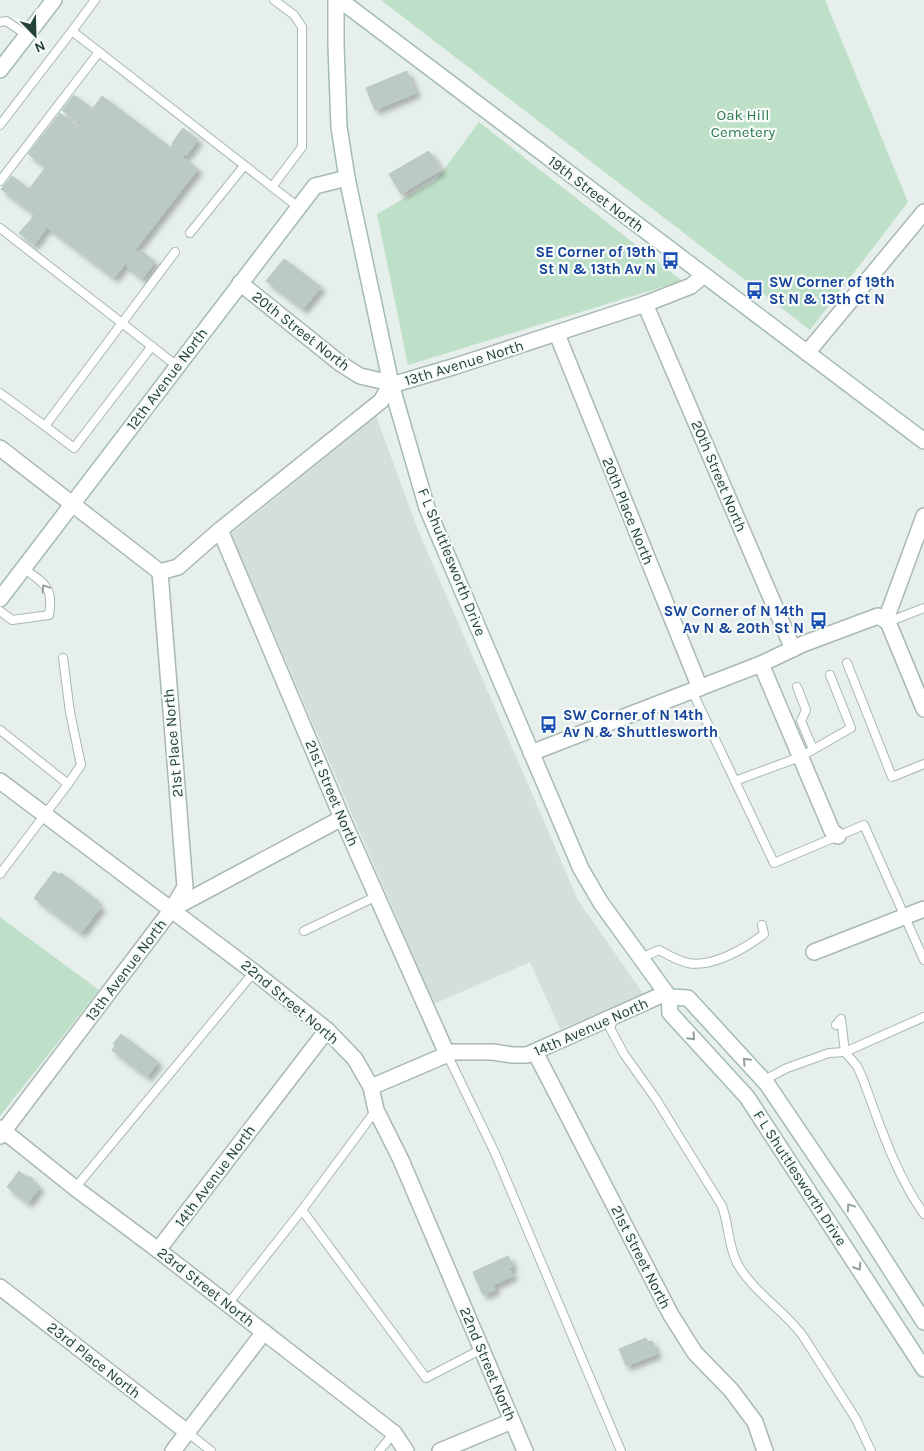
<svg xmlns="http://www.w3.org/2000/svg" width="924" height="1451" font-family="Karla,sans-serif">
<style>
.built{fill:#d4dfda}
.green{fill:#bfe0c8}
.building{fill:#bbcac4;stroke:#b8c9c2;filter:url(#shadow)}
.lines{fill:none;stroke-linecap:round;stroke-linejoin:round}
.lane-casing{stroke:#a8b8b2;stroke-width:10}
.street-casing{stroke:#a8b8b2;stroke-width:18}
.secondary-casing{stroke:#a4bbb3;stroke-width:18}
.lane{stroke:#fff;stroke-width:8}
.street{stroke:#fff;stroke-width:15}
.secondary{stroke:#fff;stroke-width:15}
.oneway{stroke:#92a09c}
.labels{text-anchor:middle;stroke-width:4.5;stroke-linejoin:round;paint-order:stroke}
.park-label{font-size:15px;fill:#2d7a4b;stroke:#f7fbf9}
.street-label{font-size:15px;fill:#24423a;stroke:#f7fbf9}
.transit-label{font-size:15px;font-weight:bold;fill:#164399;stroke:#f7fbf9;text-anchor:end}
</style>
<defs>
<filter id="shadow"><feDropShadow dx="4.5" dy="4.5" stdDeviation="2.5" flood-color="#0004"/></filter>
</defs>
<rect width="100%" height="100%" fill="#e6efeb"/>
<path class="built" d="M376,416L418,530L578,900L644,995L560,1029L530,962L434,1004L231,534Z"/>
<g class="green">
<path d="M381,0H825L908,202L810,330Z"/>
<path d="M479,122L682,281L408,365L377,214L436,180Z"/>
<path d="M0,917L99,990L0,1116Z"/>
</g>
<g class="building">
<path d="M407,71L416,93L375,110L366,88Z"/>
<path d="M74,95L90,107L88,109L91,111L102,96L171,148L173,144L172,143L183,128L198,140L186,156L184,154L182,157L198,169L135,250L138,252L140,250L155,262L142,279L126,266L128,264L126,263L114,278L47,227L34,245L19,233L35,215L1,189L12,176L29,189L46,167L28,154L60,113L77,127L81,122L78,120L77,122L62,110Z"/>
<path d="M429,151L441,170L401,194L389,174Z"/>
<path d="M284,259L321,287L303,309L266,281Z"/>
<path d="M54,871L60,875L61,873L98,901L96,903L101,907L81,933L34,898Z"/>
<path d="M121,1034L158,1062L147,1077L112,1050L115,1046L113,1044Z"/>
<path d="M19,1171L28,1178L29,1176L33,1179L31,1181L40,1187L28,1203L7,1187Z"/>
<path d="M508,1256L513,1266L509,1268L513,1276L493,1285L495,1290L483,1295L473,1272Z"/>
<path d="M646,1338L648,1342L652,1341L657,1354L626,1366L619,1349Z"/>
</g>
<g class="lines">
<defs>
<g id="lane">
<path d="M0,22L6,21L27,35"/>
<path d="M72,31L95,0"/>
<path d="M0,125L72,31L298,207"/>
<path d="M0,181L99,52"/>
<path d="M272,187L302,147V27L294,15L274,0"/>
<path d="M0,228L177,366"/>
<path d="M190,233L244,166"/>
<path d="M0,393L45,426L175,252"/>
<path d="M45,426L74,448L152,346"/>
<path d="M0,611L12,620L49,615C54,587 44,583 23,568"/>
<path d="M888,622L924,608"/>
<path d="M847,663L892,777L924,764"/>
<path d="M797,687L806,710L801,721L813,749"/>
<path d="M692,691L774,863L864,825L924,960"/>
<path d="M0,730L68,784L81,765L70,712L63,658"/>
<path d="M735,781L800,757L851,728L830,675"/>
<path d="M0,874L68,784"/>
<path d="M304,931L377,896"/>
<path d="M641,958L659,950C668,955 678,961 688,963C712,968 746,948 764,934L762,925"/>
<path d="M615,1016L610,1028L624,1054L656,1099L722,1206C729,1225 728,1245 737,1263C753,1292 784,1310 803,1336L856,1419L871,1451"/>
<path d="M836,1025L841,1019L845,1052L857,1066L862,1077C880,1124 894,1172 924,1214"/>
<path d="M447,1054L495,1153L621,1451"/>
<path d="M764,1080L787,1068L829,1053L845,1052L924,1017"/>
<path d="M376,1110L302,1210L426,1378L482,1349"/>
<path d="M75,1188L254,972"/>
<path d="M228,1304L302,1210"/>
<path d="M187,1432L211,1451"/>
<path d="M379,1451L394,1433"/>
</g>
<g id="street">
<path d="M240,283L341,364L360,376L395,384L456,366L645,304L691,286L704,275"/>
<path d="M645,304L793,649"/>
<path d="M557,334L700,688"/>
<path d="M807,353L924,212"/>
<path d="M0,448L160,572"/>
<path d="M924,516L888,614V622L924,709"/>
<path d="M220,530L342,818L447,1054"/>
<path d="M160,572L185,887L172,909"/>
<path d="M160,572L178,567L220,530L381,401L391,384"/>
<path d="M761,664L832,831L838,836"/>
<path d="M531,753L761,664L803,644L878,616L888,622"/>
<path d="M0,781L254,972L327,1030L355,1059L371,1087L376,1110L401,1160L525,1451"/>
<path d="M814,952L924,909"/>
<path d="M535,1052L671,1315L695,1353L731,1390L755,1422L765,1451"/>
<path d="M371,1087L453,1052H493L512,1055H527L666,993"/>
<path d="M0,1128L75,1188L158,1250L394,1433L406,1451"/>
<path d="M0,1136L172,909L342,818"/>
<path d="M158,1250L327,1030"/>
<path d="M0,1287L187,1432"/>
<path d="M173,1451L264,1332"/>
<path d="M440,1451L512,1421"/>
</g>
<g id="secondary">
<path d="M336,0V45L339,127L347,178L391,384L427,508L581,869L601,903L669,997L670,1013L747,1097L924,1369"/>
<path d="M340,0L924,441"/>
<path d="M0,70L54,0"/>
<path d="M0,599L315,186L347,178"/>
<path d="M669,997L688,998L767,1084L855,1214L924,1322"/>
</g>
</defs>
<use href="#lane" class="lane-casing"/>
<use href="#street" class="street-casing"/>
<use href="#secondary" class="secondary-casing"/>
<use href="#lane" class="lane"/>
<use href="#street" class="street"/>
<use href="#secondary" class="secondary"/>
</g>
<defs><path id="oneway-chevron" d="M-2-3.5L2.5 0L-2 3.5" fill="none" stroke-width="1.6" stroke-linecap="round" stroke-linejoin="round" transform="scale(1.25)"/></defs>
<g class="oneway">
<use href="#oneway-chevron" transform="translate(45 588) rotate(-124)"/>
<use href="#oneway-chevron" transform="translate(692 1037) rotate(47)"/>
<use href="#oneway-chevron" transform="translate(746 1061) rotate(-133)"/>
<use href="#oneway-chevron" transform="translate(850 1207) rotate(-124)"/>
<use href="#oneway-chevron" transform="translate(858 1267) rotate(57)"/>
</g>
<defs>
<symbol id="bus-bare" viewBox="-9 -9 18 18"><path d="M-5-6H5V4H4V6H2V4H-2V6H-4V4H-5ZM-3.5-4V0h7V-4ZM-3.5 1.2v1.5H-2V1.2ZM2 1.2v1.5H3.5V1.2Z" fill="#1a4fb4" stroke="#f7fbf9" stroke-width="2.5" paint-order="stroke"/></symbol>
</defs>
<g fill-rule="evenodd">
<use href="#bus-bare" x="658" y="248" width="25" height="25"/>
<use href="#bus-bare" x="742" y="278" width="25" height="25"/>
<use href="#bus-bare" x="806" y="608" width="25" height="25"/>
<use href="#bus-bare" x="536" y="712" width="25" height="25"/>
</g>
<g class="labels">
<g class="park-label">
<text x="743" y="120">Oak Hill<tspan x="743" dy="17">Cemetery</tspan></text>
</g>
<g class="street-label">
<text transform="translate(596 194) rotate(37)" y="5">19th Street North</text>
<text transform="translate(301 331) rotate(38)" y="5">20th Street North</text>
<text transform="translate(464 363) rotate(-17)" y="5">13th Avenue North</text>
<text transform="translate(167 379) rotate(-53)" y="5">12th Avenue North</text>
<text transform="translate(719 476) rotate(67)" y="5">20th Street North</text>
<text transform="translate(628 511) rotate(68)" y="5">20th Place North</text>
<text transform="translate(452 562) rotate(68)" y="5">F L Shuttlesworth Drive</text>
<text transform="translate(173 743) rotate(-95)" y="5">21st Place North</text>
<text transform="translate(332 793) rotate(67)" y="5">21st Street North</text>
<text transform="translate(126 970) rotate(-53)" y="5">13th Avenue North</text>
<text transform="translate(290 1002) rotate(40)" y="5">22nd Street North</text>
<text transform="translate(591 1027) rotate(-24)" y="5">14th Avenue North</text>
<text transform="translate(215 1176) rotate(-53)" y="5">14th Avenue North</text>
<text transform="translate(800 1178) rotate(57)" y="5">F L Shuttlesworth Drive</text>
<text transform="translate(641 1257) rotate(63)" y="5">21st Street North</text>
<text transform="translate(206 1287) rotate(38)" y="5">23rd Street North</text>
<text transform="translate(94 1360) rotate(38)" y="5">23rd Place North</text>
<text transform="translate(488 1364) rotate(67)" y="5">22nd Street North</text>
</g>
<g class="transit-label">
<text x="656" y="257">SE Corner of 19th<tspan x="656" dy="17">St N &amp; 13th Av N</tspan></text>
<text x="769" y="287" text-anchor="start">SW Corner of 19th<tspan x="769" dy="17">St N &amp; 13th Ct N</tspan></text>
<text x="804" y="616">SW Corner of N 14th<tspan x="804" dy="17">Av N &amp; 20th St N</tspan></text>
<text x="563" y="720" text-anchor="start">SW Corner of N 14th<tspan x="563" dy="17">Av N &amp; Shuttlesworth</tspan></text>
</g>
</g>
<g transform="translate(35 35) rotate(157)" stroke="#f7fbf9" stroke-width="4" paint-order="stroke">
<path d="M0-4L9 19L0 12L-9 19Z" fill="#24423a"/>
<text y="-8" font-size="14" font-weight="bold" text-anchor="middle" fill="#24423a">N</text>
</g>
</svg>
